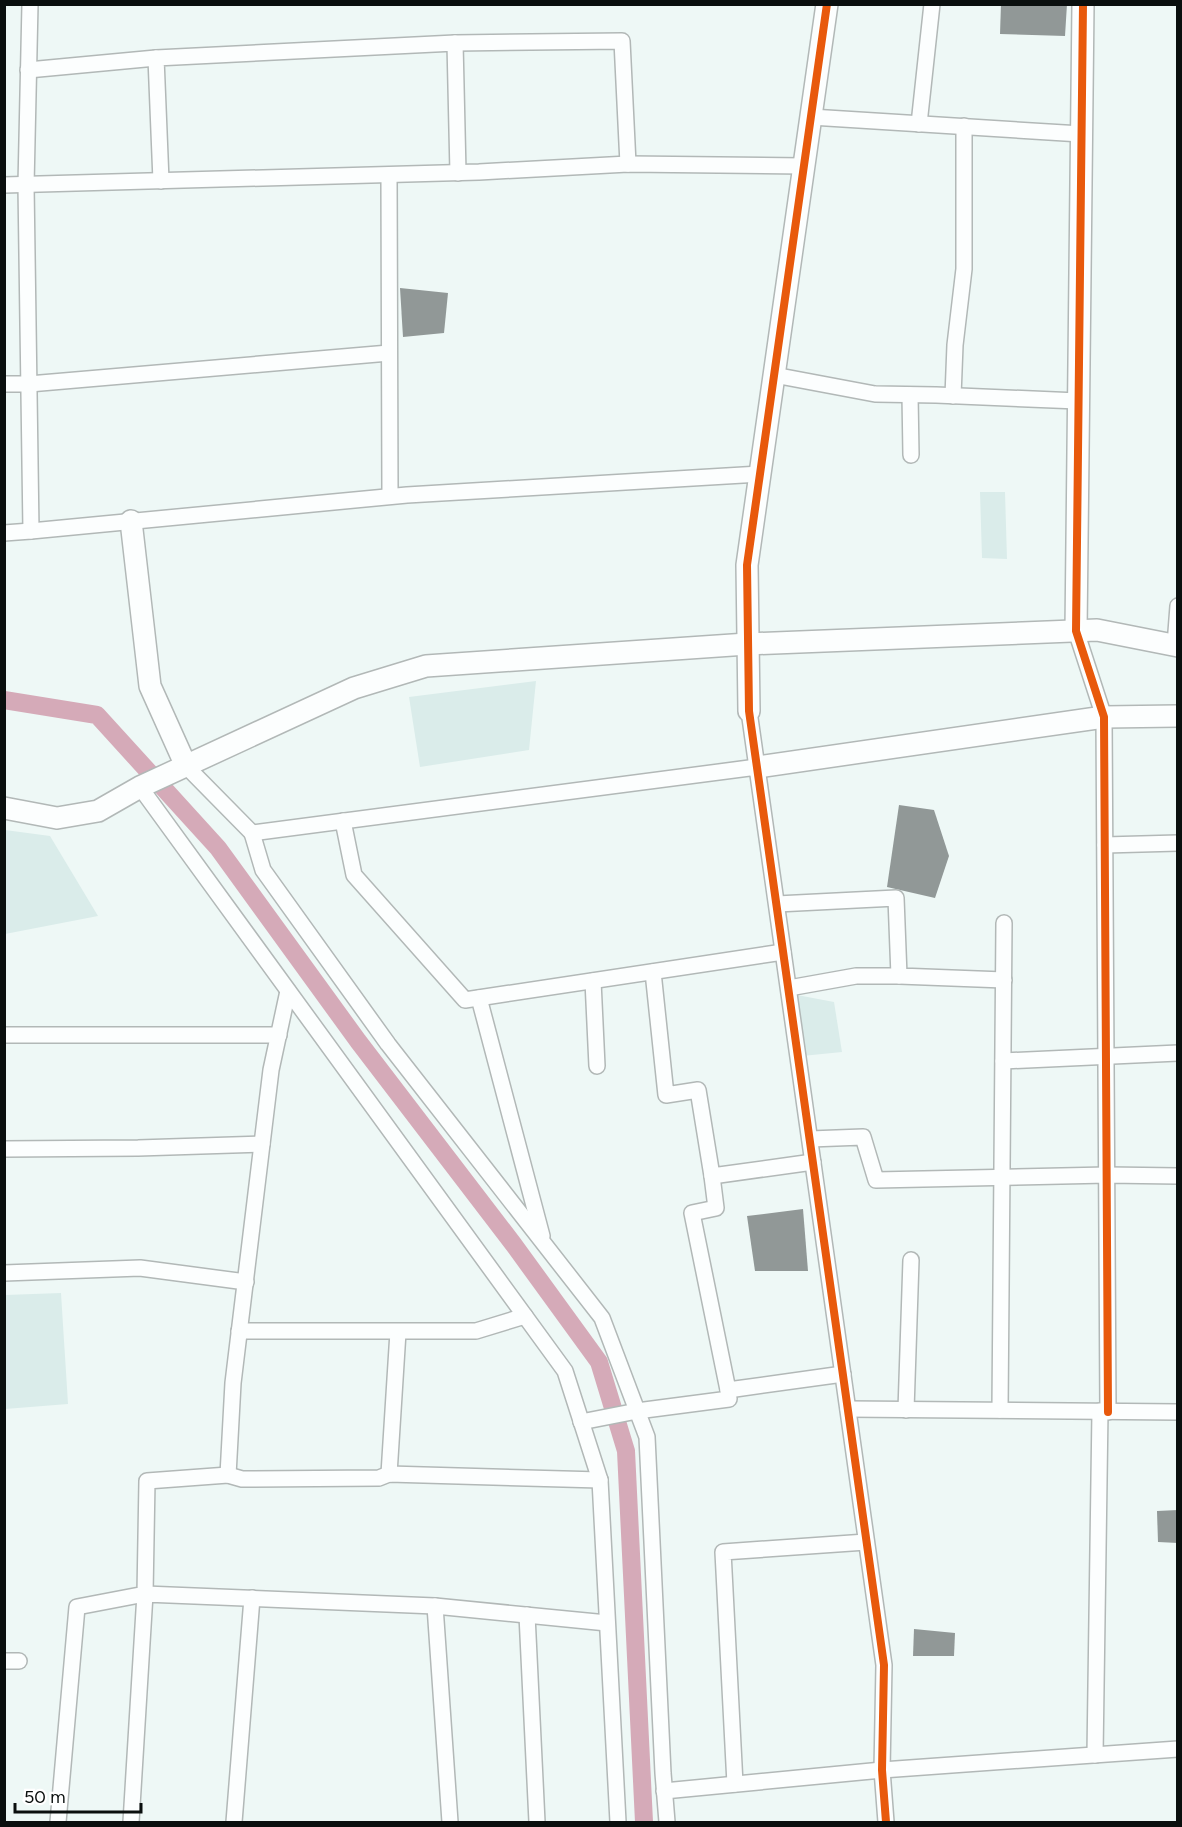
<svg xmlns="http://www.w3.org/2000/svg" width="1182" height="1827" font-family="Figtree,sans-serif">
<style>
.built{fill:#daecea}
.lines{fill:none;stroke-linecap:round;stroke-linejoin:round}
.canal{stroke:#d5aab8;stroke-width:18}
.building{fill:#919897}
.street-casing{stroke:#b2b8b7;stroke-width:18}
.secondary-casing{stroke:#b2b8b7;stroke-width:24}
.street{stroke:#fcfefe;stroke-width:15}
.secondary{stroke:#fcfefe;stroke-width:21}
.cycleway-casing{stroke:#fff;stroke-width:11}
.cycleway{stroke:#e8590c;stroke-width:8}
</style>
<rect width="100%" height="100%" fill="#eef8f6"/>
<g class="built">
<path d="M980,492H1005L1007,559L982,558Z"/>
<path d="M536,681L529,750L420,767L409,697Z"/>
<path d="M5,830L50,836L98,916L5,934Z"/>
<path d="M797,995L834,1002L842,1052L802,1056Z"/>
<path d="M61,1293L68,1404L5,1409V1295Z"/>
</g>
<g class="lines">
<path class="canal" d="M4,700L97,715L218,848L358,1041L514,1245L599,1362L626,1451L644,1822"/>
</g>
<g class="building">
<path d="M1001,4H1067L1065,36L1000,34Z"/>
<path d="M400,288L448,293L444,333L403,337Z"/>
<path d="M899,805L934,810L949,856L935,898L887,887Z"/>
<path d="M803,1209L808,1271H755L747,1216Z"/>
<path d="M1178,1510V1543L1158,1542L1157,1511Z"/>
<path d="M914,1629L955,1633L954,1656H913Z"/>
</g>
<g class="lines">
<defs>
<g id="street">
<path d="M30,4L26,185L31,531L407,495L760,474"/>
<path d="M455,43L622,41L628,164"/>
<path d="M28,70L156,58"/>
<path d="M811,117L1081,134"/>
<path d="M919,124L932,4"/>
<path d="M389,175L390,496"/>
<path d="M161,181L156,58L455,43L458,173"/>
<path d="M4,185L479,172L628,164L804,166"/>
<path d="M774,375L875,394L936,395L1078,401"/>
<path d="M4,384H29L389,353"/>
<path d="M910,395L911,455"/>
<path d="M953,396L955,345L964,269V126"/>
<path d="M4,533L31,531"/>
<path d="M1076,631L1104,717L1108,1412"/>
<path d="M1175,645L1178,606"/>
<path d="M749,711L884,1665L882,1770L886,1822"/>
<path d="M186,766L252,833L757,767"/>
<path d="M140,787L565,1371L600,1480L618,1822"/>
<path d="M343,821L354,875L465,1000L783,952"/>
<path d="M252,833L263,870L388,1044L602,1318L647,1437L663,1773L667,1822"/>
<path d="M1105,845L1178,843"/>
<path d="M777,904L896,898L899,976L1004,980"/>
<path d="M653,972L666,1095L698,1090L712,1176L813,1162"/>
<path d="M593,981L597,1066"/>
<path d="M789,988L856,976H899"/>
<path d="M479,998L542,1236"/>
<path d="M4,1035H279"/>
<path d="M1003,1061L1178,1053"/>
<path d="M810,1139L863,1137L876,1180L1107,1175L1178,1176"/>
<path d="M4,1149L138,1148L262,1144"/>
<path d="M4,1273L140,1268L246,1282"/>
<path d="M239,1331H476L525,1316"/>
<path d="M728,1390L843,1374"/>
<path d="M848,1409L1178,1412"/>
<path d="M906,1410L911,1260"/>
<path d="M1000,1410L1004,923"/>
<path d="M581,1422L637,1411L729,1399L728,1390L692,1213L716,1208L712,1176"/>
<path d="M389,1474L398,1332"/>
<path d="M228,1475L233,1383L262,1144L271,1070L288,991"/>
<path d="M435,1606L450,1822"/>
<path d="M527,1615L537,1822"/>
<path d="M4,1661H19"/>
<path d="M1095,1755L1100,1411"/>
<path d="M735,1784L723,1552L866,1542"/>
<path d="M664,1791L882,1770L1178,1749"/>
<path d="M58,1822L77,1607L145,1594L147,1481L228,1475L242,1479L379,1478L389,1474L600,1480"/>
<path d="M131,1822L145,1594L435,1606L607,1623"/>
<path d="M234,1822L252,1598"/>
</g>
<g id="secondary">
<path d="M131,521L150,686L186,766"/>
<path d="M1076,631L1083,4"/>
<path d="M749,711L747,565L827,4"/>
<path d="M757,767L1104,717L1178,716"/>
<path d="M4,808L57,818L98,811L140,787L354,688L426,666L747,644L1097,630L1178,646"/>
</g>
</defs>
<use href="#street" class="street-casing"/>
<use href="#secondary" class="secondary-casing"/>
<use href="#street" class="street"/>
<use href="#secondary" class="secondary"/>
<defs>
<g id="cycleway">
<path d="M827,4L747,565L749,711L884,1665L882,1770L886,1822"/>
<path d="M1083,4L1076,631L1104,717L1108,1412"/>
</g>
</defs>
<use href="#cycleway" class="cycleway-casing"/>
<use href="#cycleway" class="cycleway"/>
</g>
<rect width="1182" height="1827" fill="none" stroke="#0a0f0e" stroke-width="12"/>
<path d="M15 1803v9h126v-9" fill="none" stroke="#0a0f0e" stroke-width="3"/>
<text x="24" y="1803" font-size="18" fill="#0a0f0e" stroke="#ffffff" stroke-width="4.5" paint-order="stroke">50 m</text>
</svg>
